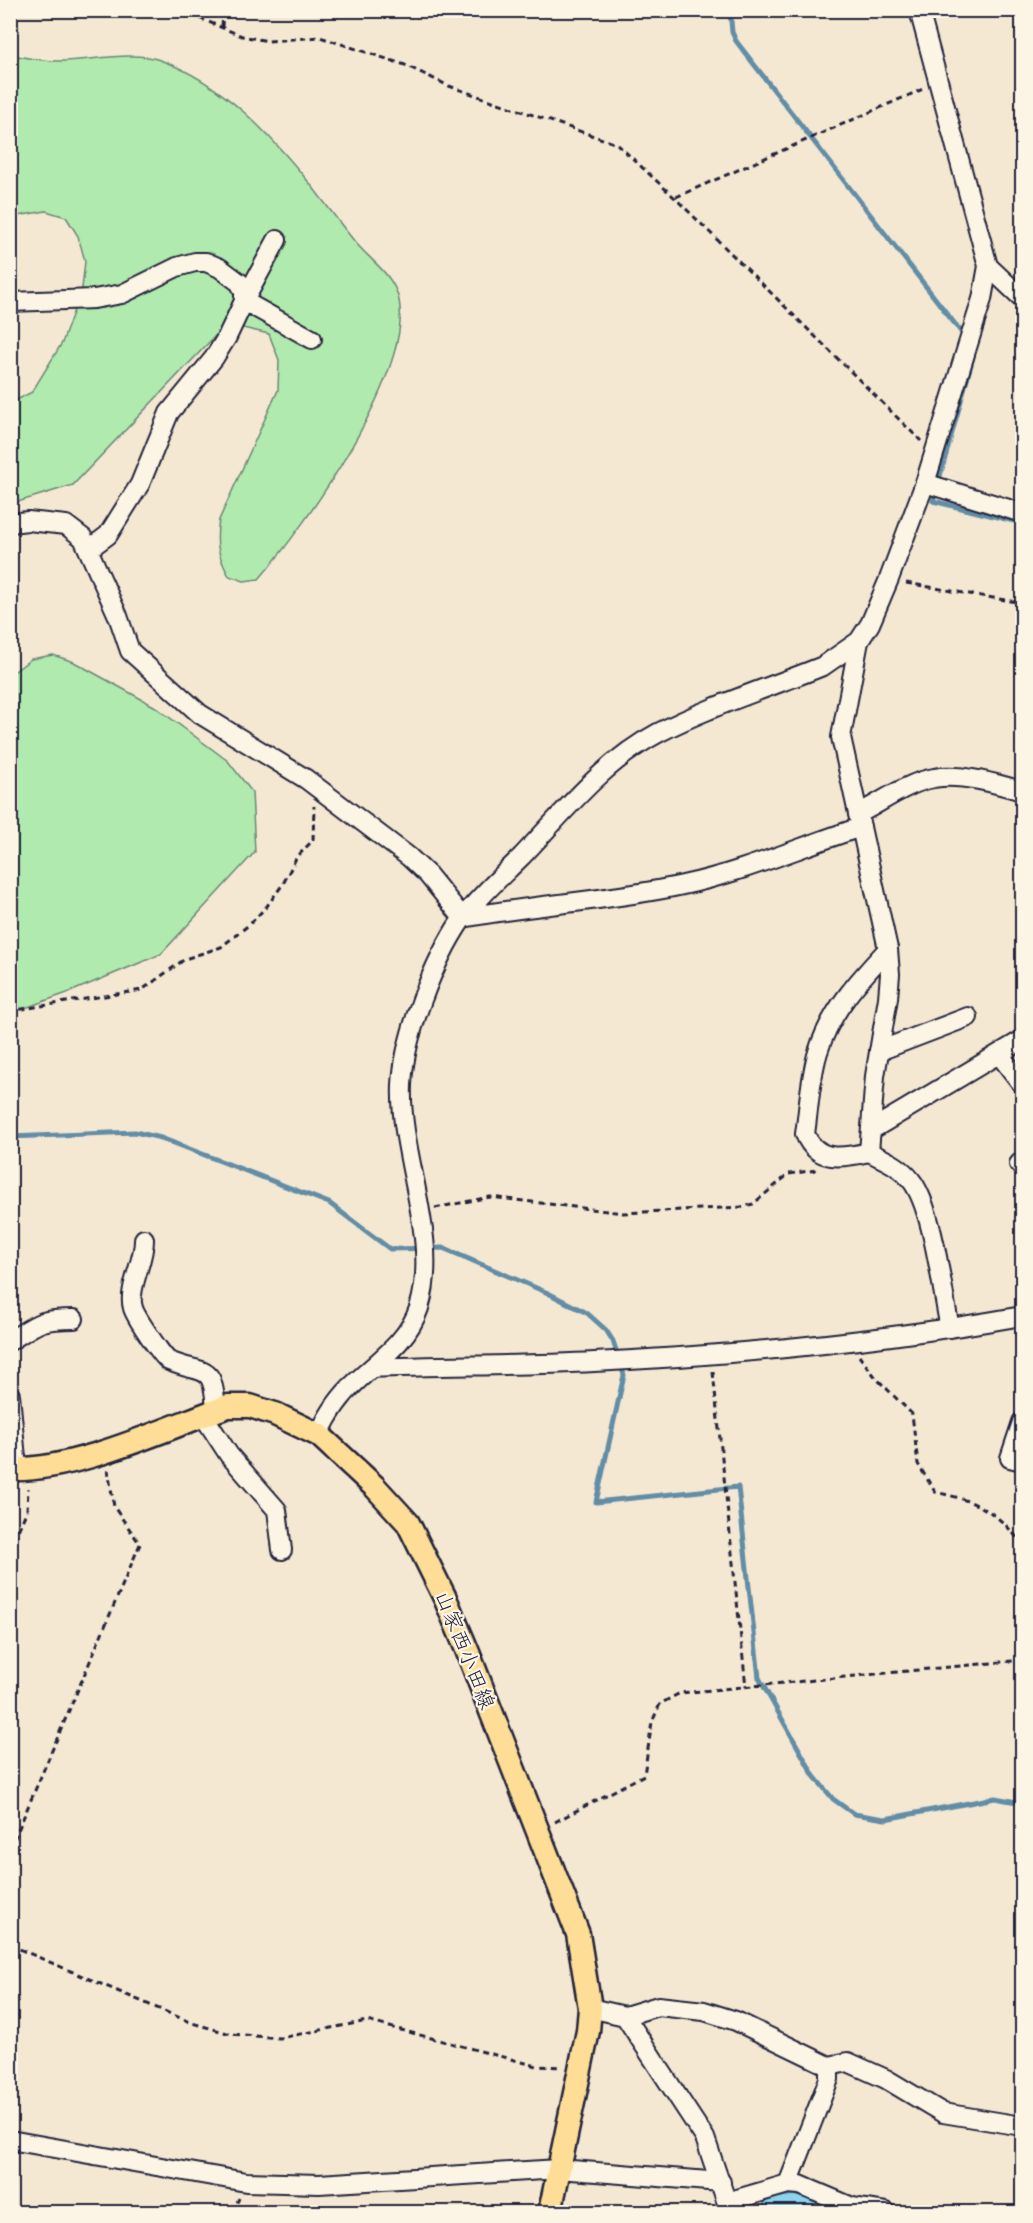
<svg xmlns="http://www.w3.org/2000/svg" width="1033" height="2223" font-family="Delius,'Klee One',sans-serif">
<style>
.green{fill:#b0eaae;stroke:#698674;stroke-width:1.5}
.water{fill:#8cd4ed;stroke:#628da6;stroke-width:1.5}
.lines{fill:none;stroke-linecap:round;stroke-linejoin:round}
.stream{stroke:#628da6;stroke-width:5}
.minor-casing{stroke:#22223b;stroke-width:22}
.major-casing{stroke:#22223b;stroke-width:27}
.path{stroke:#22223b;stroke-width:3;stroke-dasharray:6 4.5;stroke-linecap:butt}
.minor{stroke:#fcf5e5;stroke-width:18}
.major{stroke:#fede96;stroke-width:22}
.labels{text-anchor:middle;stroke-width:4.5;stroke-linejoin:round;paint-order:stroke}
.street-label{font-size:21px;fill:#22223b;stroke:#fcf5e5}
</style>
<rect width="100%" height="100%" fill="#f5e8d3"/>
<filter id="ink" filterUnits="userSpaceOnUse"><feTurbulence type="fractalNoise" baseFrequency=".0167" numOctaves="2"/><feDisplacementMap in="SourceGraphic" scale="12" xChannelSelector="R" yChannelSelector="G"/><feConvolveMatrix kernelMatrix="1 2 1 2 8 2 1 2 1" color-interpolation-filters="sRGB"/></filter>
<g filter="url(#ink)">
<g class="green">
<path d="M11,55C25,57 41,61 56,61C85,62 132,50 160,60C223,83 270,134 311,185C326,204 340,224 356,243C371,261 394,275 399,300C413,372 306,526 259,579L244,581L229,576C218,556 215,543 219,520L278,390L279,360L269,334L243,328L218,333L73,485L11,504V403L32,392L62,343L82,288L85,261L78,236L66,217L46,211L11,217Z"/>
<path d="M53,655L74,662L154,706L228,761L252,792L255,852L161,954L70,992L11,1013V674L31,659Z"/>
</g>
<path class="water" d="M794,2195L808,2198L837,2212H762L764,2203L771,2198Z"/>
<g class="lines">
<g class="stream">
<path d="M730,10L732,32L736,41L965,337"/>
<path d="M973,357L933,501L1022,523"/>
<path d="M10,1137L135,1132L161,1138L329,1203L390,1249L443,1248L548,1293L587,1313L606,1330L613,1341L624,1375L596,1502L738,1487L759,1678L814,1776L833,1799L854,1814L885,1819L995,1798L1022,1803"/>
</g>
<defs>
<g id="minor">
<path d="M277,240L244,301L312,339"/>
<path d="M988,266L1022,298"/>
<path d="M10,302L94,299L122,294L177,267L195,262H206L220,268L240,283L244,292V301L227,337L214,358L169,413L140,484L108,535L89,549"/>
<path d="M925,483L1022,513"/>
<path d="M10,523L28,521L66,525L83,538L118,616L130,651L200,714L306,779L409,857L428,875L463,918C536,904 611,901 683,885C744,872 802,846 861,827"/>
<path d="M859,641L841,737L888,949L890,974L888,998L875,1076L869,1152C885,1160 899,1165 911,1180C933,1207 942,1291 950,1328"/>
<path d="M858,814C882,802 908,782 934,778C960,773 998,784 1022,791"/>
<path d="M879,1051L968,1017"/>
<path d="M999,1054L1022,1084"/>
<path d="M871,1130L1022,1040"/>
<path d="M869,1152C843,1158 817,1163 805,1134C809,1107 810,1078 818,1052C831,1010 859,980 888,949"/>
<path d="M1019,1164L1022,1161"/>
<path d="M144,1239C145,1260 127,1289 133,1308C135,1316 163,1358 169,1361C205,1376 213,1361 216,1410"/>
<path d="M10,1341C38,1323 39,1319 74,1319"/>
<path d="M372,1368C446,1365 520,1366 594,1362C737,1355 882,1341 1022,1316"/>
<path d="M10,1395L17,1469"/>
<path d="M203,1415L229,1455L277,1510L282,1550"/>
<path d="M1022,1422L1010,1458L1022,1461"/>
<path d="M319,1435C328,1414 340,1396 357,1381C380,1359 408,1341 419,1308C441,1239 399,1156 402,1085C404,1036 434,960 462,919C479,896 502,876 522,856C564,812 603,762 658,733C710,706 768,688 823,666L859,641L870,624L889,579L925,483L982,299L988,266L919,10"/>
<path d="M590,2008L625,2016L705,2138L730,2212"/>
<path d="M625,2016L658,2006L704,2011L736,2021L829,2066L848,2062L886,2079L943,2113L1022,2126"/>
<path d="M10,2140L246,2182L319,2184L559,2169L721,2182"/>
<path d="M788,2184L829,2079V2066"/>
<path d="M727,2202L788,2184L800,2185L852,2207L886,2212"/>
</g>
<path id="major" d="M10,1469C73,1472 167,1428 228,1406H250L275,1414L319,1435L375,1487L408,1523L445,1598L467,1650L578,1934L590,2008L588,2031L550,2212"/>
</defs>
<use href="#minor" class="minor-casing"/>
<use href="#major" class="major-casing"/>
<g class="path">
<path d="M180,10L242,36L268,41L320,37L405,65L449,86L617,144L675,198L921,441"/>
<path d="M222,27L223,10"/>
<path d="M676,197L923,89"/>
<path d="M906,583L1022,603"/>
<path d="M10,1011L142,990L185,959L221,947L250,924L267,906L283,884L296,858L313,840L314,806"/>
<path d="M435,1208L490,1197L623,1213L741,1207L753,1204L789,1174L816,1170"/>
<path d="M859,1356L877,1379L912,1414L918,1464L935,1492C976,1501 996,1510 1022,1544"/>
<path d="M713,1372L746,1687"/>
<path d="M10,1549L27,1510L28,1488"/>
<path d="M555,1822L644,1775L652,1722L660,1704L680,1693L1022,1660"/>
<path d="M10,1849L140,1544L114,1507L108,1470"/>
<path d="M10,1945L192,2023L231,2034L280,2038L367,2021L537,2066L562,2067"/>
<path d="M233,2212L239,2198"/>
</g>
<use href="#minor" class="minor"/>
<use href="#major" class="major"/>
</g>
</g>
<g class="labels">
<g class="street-label">
<text transform="translate(465 1650) rotate(68)" y="7">山家西小田線</text>
</g>
</g>
<rect width="1033" height="2223" fill="none" stroke="#fcf5e5" stroke-width="36"/>
<rect x="18" y="18" width="997" height="2187" fill="none" stroke="#22223b" stroke-width="2" filter="url(#ink)"/>
</svg>
